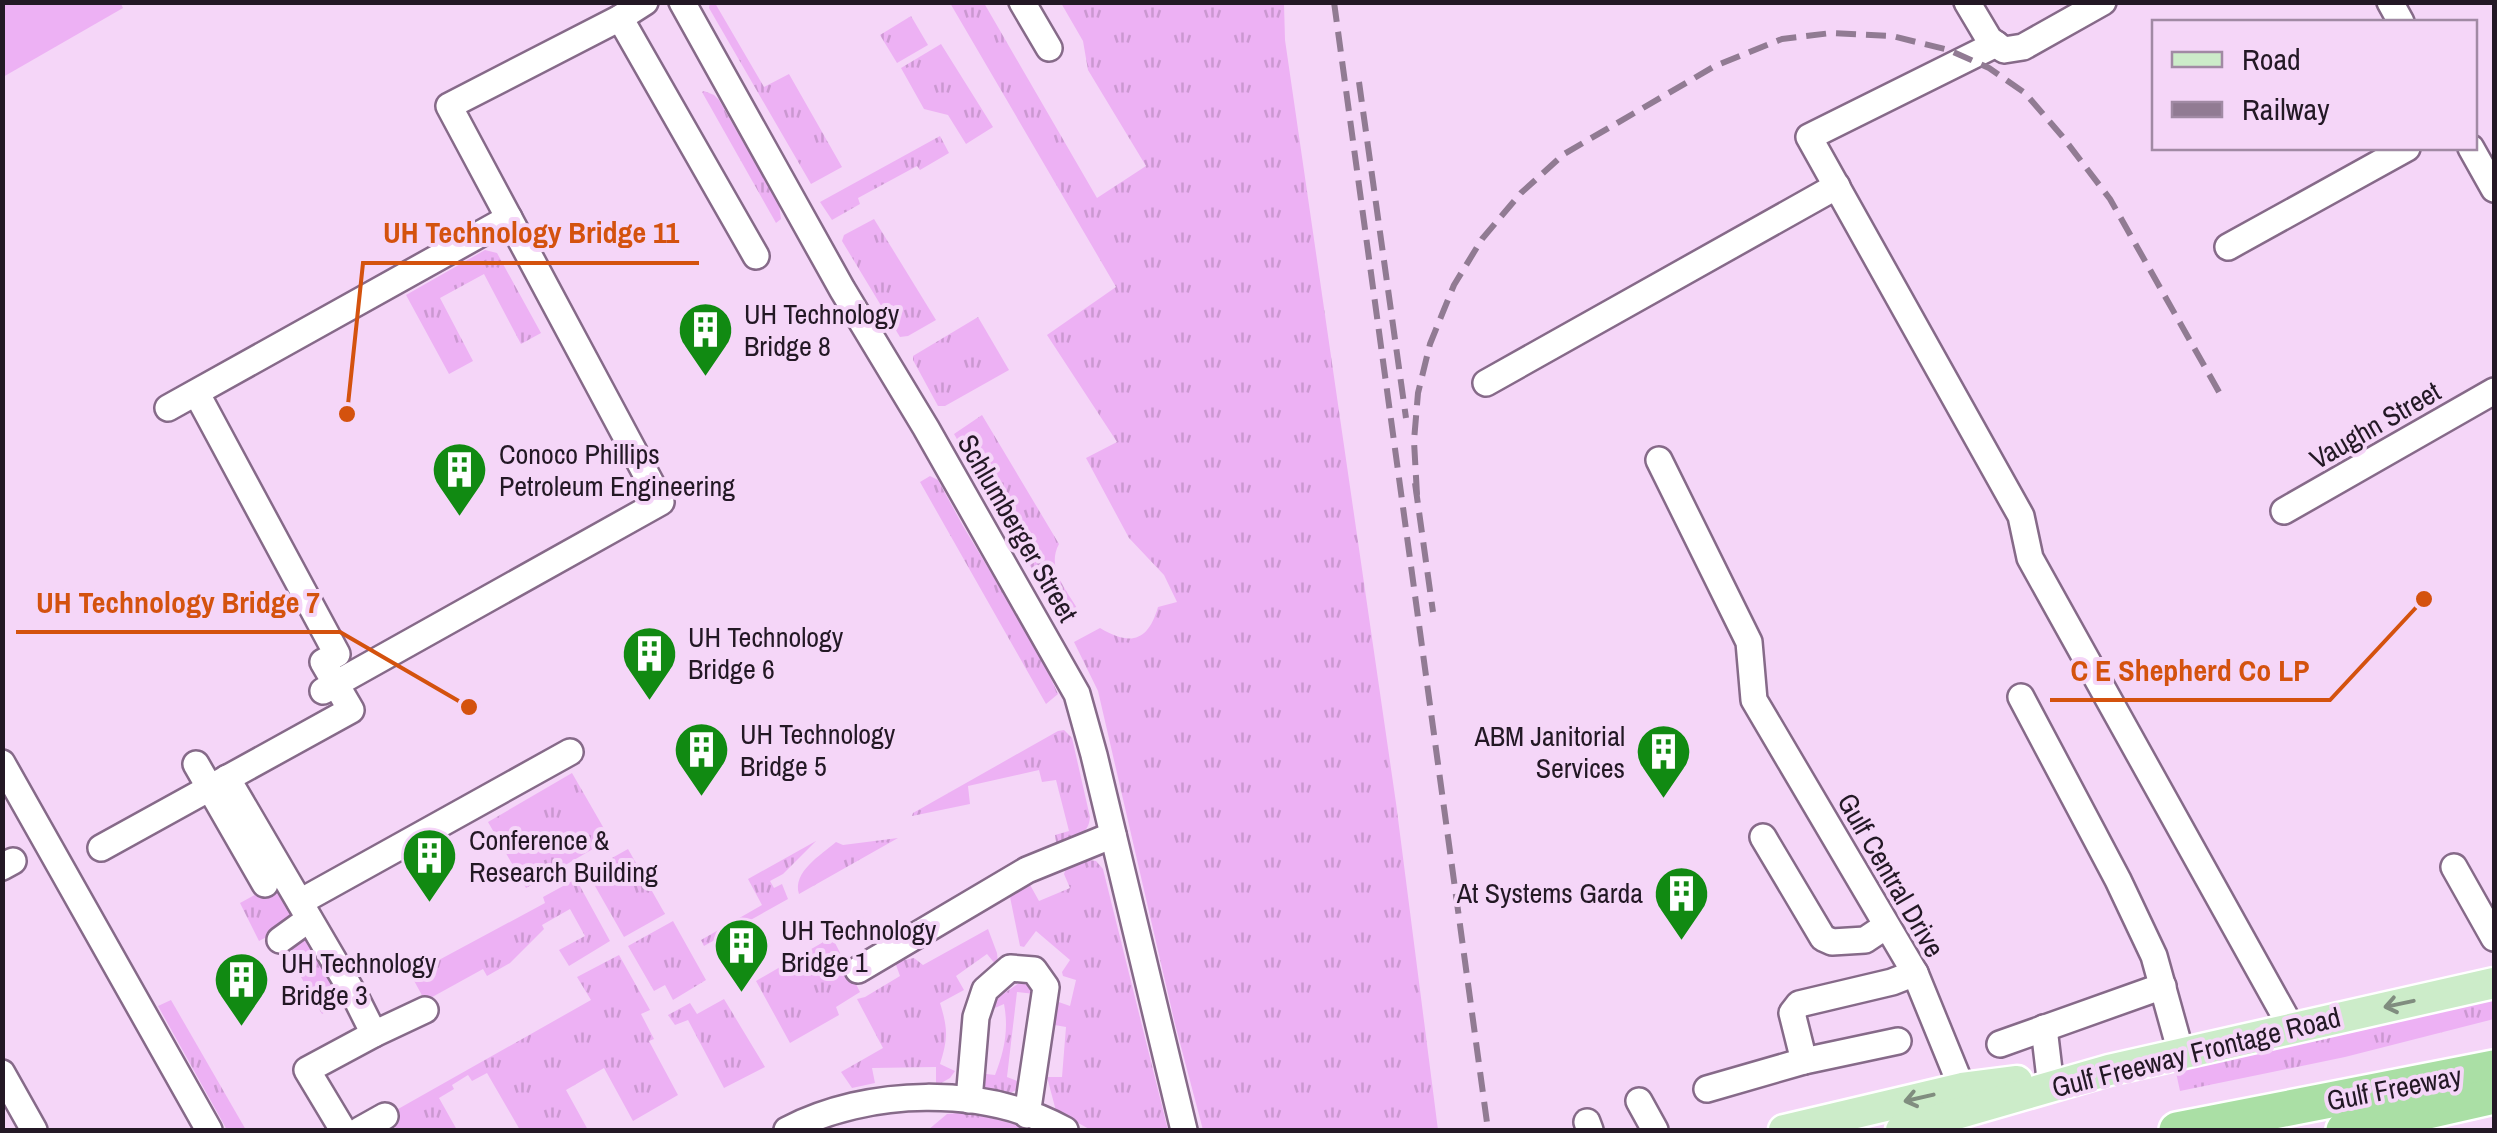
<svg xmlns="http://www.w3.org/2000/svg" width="2497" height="1133" font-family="'Archivo Narrow',sans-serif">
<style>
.grass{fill:url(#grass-tufts)}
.green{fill:#edb1f4}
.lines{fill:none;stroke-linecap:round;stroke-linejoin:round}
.minor-casing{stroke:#866a89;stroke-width:30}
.major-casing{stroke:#fff;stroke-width:35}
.highway-casing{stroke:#fff;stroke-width:40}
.minor{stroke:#fff;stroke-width:25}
.major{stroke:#ccecc9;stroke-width:30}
.highway{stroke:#aadfa5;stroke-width:35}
.rail{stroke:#917b93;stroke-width:6;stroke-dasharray:20 10;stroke-linecap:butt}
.oneway{stroke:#808d7f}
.labels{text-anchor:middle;stroke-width:8;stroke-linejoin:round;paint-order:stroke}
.poi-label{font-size:28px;fill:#231825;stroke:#f5d6f8;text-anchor:start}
.street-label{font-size:28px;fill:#231825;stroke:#f5d6f8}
.leader{fill:none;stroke:#d4520e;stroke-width:4}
.callout-dot{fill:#d4520e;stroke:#f5d6f8;stroke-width:4}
.callout-label{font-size:30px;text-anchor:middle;font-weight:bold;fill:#d4520e;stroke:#f5d6f8;stroke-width:8;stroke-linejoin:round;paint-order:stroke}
</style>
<defs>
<pattern id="grass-tufts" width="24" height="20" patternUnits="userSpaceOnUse" patternTransform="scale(2.5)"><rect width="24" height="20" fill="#edb1f4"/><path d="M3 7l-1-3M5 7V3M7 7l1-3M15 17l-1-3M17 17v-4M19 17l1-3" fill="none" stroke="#cb98d1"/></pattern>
</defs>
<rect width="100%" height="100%" fill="#f5d6f8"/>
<g class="grass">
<path d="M710,2L715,3L764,87L789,74L842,167L811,184L709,8Z"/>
<path d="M950,3H984L1097,198L1146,166L1088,70L1083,41L1061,3H1284L1285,40L1396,803L1438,1130H1203L1175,1024L1098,691L1074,642L1100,628C1130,646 1148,642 1158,607L1177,602L1164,575L1129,538L1086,458L1117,442L1047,335L1116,287Z"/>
<path d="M911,16L928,45L897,63L880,35Z"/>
<path d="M941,44L993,127L966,144L948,115L924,109L901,68Z"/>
<path d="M704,91L714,95L719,100L779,205L781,219L776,223L702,92Z"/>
<path d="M940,136L949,153L920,170L917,166L858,198L860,204L832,220L820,202Z"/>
<path d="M874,219L936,320L908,336L900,337L842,241L844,235Z"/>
<path d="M485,250L497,253L541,333L521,344L484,274L440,298L473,361L449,374L406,295Z"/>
<path d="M978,317L1009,370L945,406H938L913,360V356Z"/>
<path d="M982,415L1059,544C1046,568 1066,589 1078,610L1061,619L954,434Z"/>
<path d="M930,476L938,480L963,526L1037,649L1058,694L1046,704L920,482Z"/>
<path d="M1064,730L1072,738L1090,817C1089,835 1072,843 1056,842L1055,835L1069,831L1056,780L1042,782L1039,770L968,786L970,804L912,816L913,813L1058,731Z"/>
<path d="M572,773L610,839L526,888L488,822Z"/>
<path d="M898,838L799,894C792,872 821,855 836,842L843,845Z"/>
<path d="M816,841L783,874L770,881L774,888L782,884L788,899L704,946L701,940L762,905L748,879Z"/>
<path d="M628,849L665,914L624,937L587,872Z"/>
<path d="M1089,860L1096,861L1103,869L1168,1130H1091L1056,1111L1047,1077H1062L1066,1027L1049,1024L1053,1000L1070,1006L1076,980L1063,976L1062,972L1070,960L1036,931L1024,947L1020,946L1009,892L1029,883L1039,901L1070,888L1064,874L1066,868Z"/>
<path d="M576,879L610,941L569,966L559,950L585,936L570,909L542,925L544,929L510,963L487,976L483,969L425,1001L411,975L545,903L543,897Z"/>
<path d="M275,884L295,922L259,941L240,903Z"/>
<path d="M673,921L706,980L673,1000L665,985L654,991L628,946Z"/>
<path d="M304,927L346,1000L322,1014L280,940Z"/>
<path d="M988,929L997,953L998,962L996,965L987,954L956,976L964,990L940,1003C948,1029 948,1038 940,1064L955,1071L950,1078L936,1086V1067L872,1068L875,1083L852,1088L841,1072L883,1048L857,999L865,997L900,976L895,962L914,958L923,965Z"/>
<path d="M832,937L860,992L836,1007L839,1015L790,1043L756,981Z"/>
<path d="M619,955L650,1010L641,1014L654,1039L649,1041L678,1095L633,1121L604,1068L566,1090L588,1130H520L487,1073L472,1081L468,1075L452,1085L454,1089L439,1098L457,1130H396L391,1113L591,1000L577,977Z"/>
<path d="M1030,980L1035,994L1017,992L1007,1077L1023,1083L1022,1087L1005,1096C992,1093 977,1090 978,1073L995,1075C1004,1052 1009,1030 1004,1004L988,1011L984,1007L1022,981Z"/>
<path d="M724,999L765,1067L724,1088L688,1020L675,1025L668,1015L690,1003L697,1014Z"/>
<path d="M2494,999V1019L2345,1057L2180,1091L2175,1068Z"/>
<path d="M171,1000L246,1130H227L158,1006Z"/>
<path d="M957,1113L980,1115L1024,1127V1130H928L947,1114Z"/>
</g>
<path class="green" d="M3,2H120L123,8L3,77Z"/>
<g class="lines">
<defs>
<g id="minor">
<path d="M682,2L842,289L926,428L1077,694L1094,755L1184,1130"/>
<path d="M1022,2L1049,48"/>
<path d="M1967,2L1989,39L2004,50L2023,47L2103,2"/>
<path d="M2390,2L2401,22"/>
<path d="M620,18L756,256"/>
<path d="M1996,44L1809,137L2021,516L2030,558L2291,1027"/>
<path d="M2471,148L2494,189"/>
<path d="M2228,247L2407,148"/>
<path d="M1486,383L1837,186"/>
<path d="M168,408L509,218"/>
<path d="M1659,460L1749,642L1754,700L1915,973L1962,1088"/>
<path d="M2284,511L2494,391"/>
<path d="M323,691L661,502L449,106L620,18L645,2"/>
<path d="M2021,697L2118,880L2154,956L2181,1053"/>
<path d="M2,763L209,1130"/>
<path d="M196,764L265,884"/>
<path d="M227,778L357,1000L374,1034L425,1010"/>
<path d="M1763,837L1823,938L1832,942L1865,940L1886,926"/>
<path d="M101,848L351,710L323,662L337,654L197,394"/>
<path d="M2,867L13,861"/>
<path d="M2454,867L2494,938"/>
<path d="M300,902L570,752"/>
<path d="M280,940L309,919"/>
<path d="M858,970L1027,870L1113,835"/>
<path d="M2044,1028L2051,1087"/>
<path d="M1898,1041L1804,1061L1792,1013L1799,1004L1892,982L1915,973"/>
<path d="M2000,1044L2163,986"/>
<path d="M2,1073L34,1130"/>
<path d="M1707,1089L1804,1061"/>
<path d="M969,1100L976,1017L985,990L1010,968L1034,970L1046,987L1027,1115"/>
<path d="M1639,1101L1655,1130"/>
<path d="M1587,1122L1590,1130"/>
<path d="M343,1130L307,1070L374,1034"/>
<path d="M360,1130L385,1116"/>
<path d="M787,1130C868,1088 984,1085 1065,1130"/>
</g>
<g id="major">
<path d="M1784,1130L1962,1088L2017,1081"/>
<path d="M1901,1130L2109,1070L2494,983"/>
</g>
<g id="highway">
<path d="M2177,1130L2494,1068"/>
<path d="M2344,1130L2494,1096"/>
</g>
</defs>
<use href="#minor" class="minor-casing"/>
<use href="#major" class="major-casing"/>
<use href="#highway" class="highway-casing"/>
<use href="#minor" class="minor"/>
<use href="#major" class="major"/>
<use href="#highway" class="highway"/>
<g class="rail">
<path d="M1334,2L1488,1130"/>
<path d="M1359,82L1406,418"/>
<path d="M1415,483L1433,612"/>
<path d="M1417,495L1414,441L1418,393L1430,344L1454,285L1482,239L1521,193L1564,154L1715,66L1782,39L1831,33L1892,36L1949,50L1989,68L2025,93L2062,136L2110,199L2223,399"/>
</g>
</g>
<defs><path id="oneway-shaft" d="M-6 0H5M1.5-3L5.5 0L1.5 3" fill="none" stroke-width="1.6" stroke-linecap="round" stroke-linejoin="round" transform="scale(2.5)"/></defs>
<g class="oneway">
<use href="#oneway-shaft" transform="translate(2399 1004) rotate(168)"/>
<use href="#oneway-shaft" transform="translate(1919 1098) rotate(167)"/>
</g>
<defs>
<symbol id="building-pin" viewBox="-11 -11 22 30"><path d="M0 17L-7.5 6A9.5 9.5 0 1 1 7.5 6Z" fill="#118a12" stroke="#f5d6f8"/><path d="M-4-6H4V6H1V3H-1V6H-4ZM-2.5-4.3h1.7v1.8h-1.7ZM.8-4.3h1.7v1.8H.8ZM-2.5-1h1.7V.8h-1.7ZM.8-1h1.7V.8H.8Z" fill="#fff"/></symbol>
</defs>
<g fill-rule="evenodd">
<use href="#building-pin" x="674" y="298" width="63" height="86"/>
<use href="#building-pin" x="428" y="438" width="63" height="86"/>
<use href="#building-pin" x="618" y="622" width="63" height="86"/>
<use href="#building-pin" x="670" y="718" width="63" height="86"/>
<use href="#building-pin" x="1632" y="720" width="63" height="86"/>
<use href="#building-pin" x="398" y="824" width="63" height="86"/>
<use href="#building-pin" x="1650" y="862" width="63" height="86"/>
<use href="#building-pin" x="710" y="914" width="63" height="86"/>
<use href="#building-pin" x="210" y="948" width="63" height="86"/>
</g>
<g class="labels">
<g class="poi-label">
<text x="744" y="324">UH Technology<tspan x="744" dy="32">Bridge 8</tspan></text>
<text x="499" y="464">Conoco Phillips<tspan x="499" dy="32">Petroleum Engineering</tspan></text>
<text x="688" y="647">UH Technology<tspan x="688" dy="32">Bridge 6</tspan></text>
<text x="740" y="744">UH Technology<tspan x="740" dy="32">Bridge 5</tspan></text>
<text x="1625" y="746" text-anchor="end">ABM Janitorial<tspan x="1625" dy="32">Services</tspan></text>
<text x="469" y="850">Conference &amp;<tspan x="469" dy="32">Research Building</tspan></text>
<text x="1643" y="903" text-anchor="end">At Systems Garda</text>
<text x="781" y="940">UH Technology<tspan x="781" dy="32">Bridge 1</tspan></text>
<text x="281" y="973">UH Technology<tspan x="281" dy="32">Bridge 3</tspan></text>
</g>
<g class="street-label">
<text transform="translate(2375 425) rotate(-30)" y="10">Vaughn Street</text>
<text transform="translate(1018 528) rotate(60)" y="10">Schlumberger Street</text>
<text transform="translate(1891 875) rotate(60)" y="10">Gulf Central Drive</text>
<text transform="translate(2196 1052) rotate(-14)" y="10">Gulf Freeway Frontage Road</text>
<text transform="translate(2394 1088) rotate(-11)" y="10">Gulf Freeway</text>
</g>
</g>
<path class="leader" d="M347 414L363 263H699M469 707L340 632H16M2424 599L2330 700H2050"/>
<g class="callout-dot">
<circle cx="347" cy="414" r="10"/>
<circle cx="469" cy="707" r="10"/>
<circle cx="2424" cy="599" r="10"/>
</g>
<g class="callout-label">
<text x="531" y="243">UH Technology Bridge 11</text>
<text x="178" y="613">UH Technology Bridge 7</text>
<text x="2190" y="681">C E Shepherd Co LP</text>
</g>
<rect width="2497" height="1133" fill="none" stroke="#231825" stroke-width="10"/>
<rect x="2152" y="20" width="325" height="130" fill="#f5d6f8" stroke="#a18aa4" stroke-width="2.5"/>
<rect x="2172" y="52" width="50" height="15" fill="#ccecc9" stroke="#a18aa4" stroke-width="2.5"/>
<text x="2242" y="70" font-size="30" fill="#231825">Road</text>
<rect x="2172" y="102" width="50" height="15" fill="#917b93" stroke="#a18aa4" stroke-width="2.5"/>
<text x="2242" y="120" font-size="30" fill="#231825">Railway</text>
</svg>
